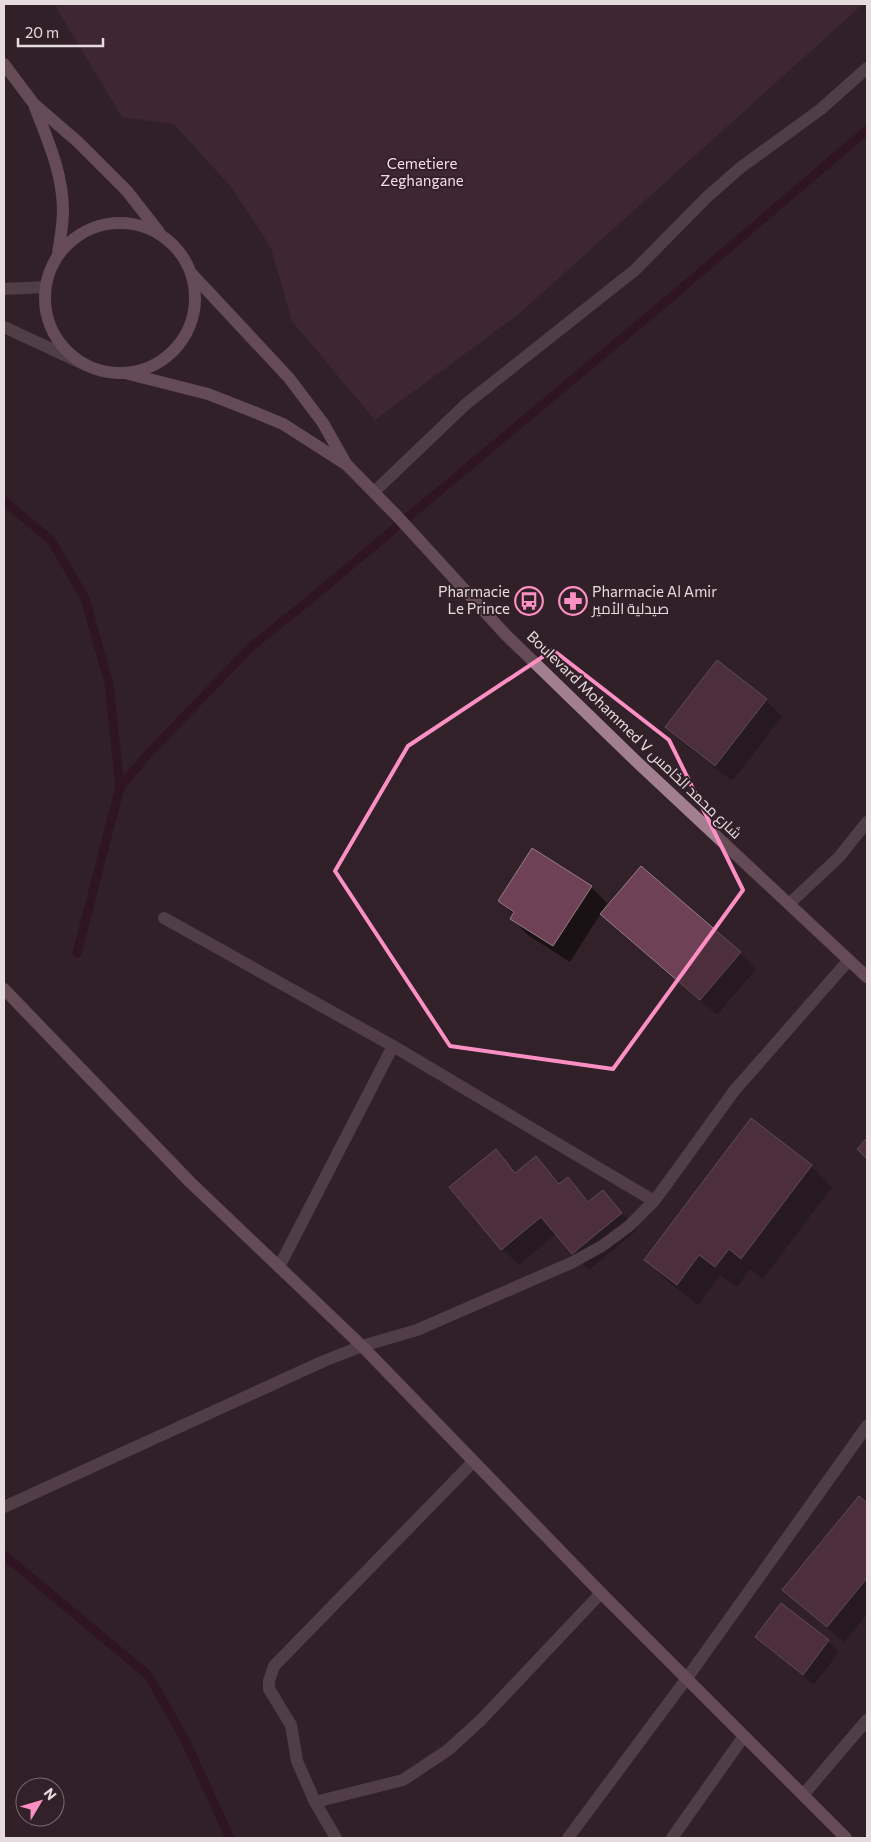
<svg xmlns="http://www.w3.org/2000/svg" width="871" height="1842" font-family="Commissioner,Cairo,sans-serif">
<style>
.green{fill:#4e2f3e}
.shadow{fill:#0007}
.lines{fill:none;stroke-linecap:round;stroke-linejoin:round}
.stream{stroke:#2e061c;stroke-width:9}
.building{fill:#6f4156;stroke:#937f87}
.lane{stroke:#755f69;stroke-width:12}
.street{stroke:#755f69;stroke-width:12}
.secondary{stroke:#a27f8e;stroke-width:12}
.marked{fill:none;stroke:#fc8fc3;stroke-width:4;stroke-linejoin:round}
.labels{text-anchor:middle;stroke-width:4;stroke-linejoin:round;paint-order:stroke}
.park-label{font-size:15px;fill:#fadae8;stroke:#322128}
.poi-label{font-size:15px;fill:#e6dbdf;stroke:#322128;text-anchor:end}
.street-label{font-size:15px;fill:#e6dbdf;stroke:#322128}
</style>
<rect width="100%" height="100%" fill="#322128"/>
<path class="green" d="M54,4H863L521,312L375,420L292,321L271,248L232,188L174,124L122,117Z"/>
<g class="shadow">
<path d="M766,700L782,717L732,781L683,743L667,727Z"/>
<path d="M591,887L607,903L603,910L604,911L740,953L756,969L717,1015L618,930L601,913L570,962L528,935L512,918L514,915L500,901Z"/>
<path d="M751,1120L811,1166L832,1187L763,1279L750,1269L737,1287L720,1275L698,1305L666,1280L646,1260Z"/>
<path d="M496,1151L517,1173L536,1157L561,1184L568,1178L590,1202L603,1191L637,1230L589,1270L556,1234L519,1265L502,1249Z"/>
<path d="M859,1498L867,1504V1614L844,1642L800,1606L784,1590Z"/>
<path d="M781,1605L828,1641L839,1652L814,1685L768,1648L757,1637Z"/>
</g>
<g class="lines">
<g class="stream">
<path d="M4,501L51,540L85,598L109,684L120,787L77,953"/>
<path d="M120,787L149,753L252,646L302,606L669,299L867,130"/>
<path d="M4,1555L149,1676L185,1740L230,1838"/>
</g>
</g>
<g class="building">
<path d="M717,660L767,699L715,766L665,727Z"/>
<path d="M532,848L592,886L553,946L510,919L514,912L498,901Z"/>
<path d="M641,866L741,952L700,1000L600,914Z"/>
<path d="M751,1118L812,1165L741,1259L729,1249L715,1267L699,1255L677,1285L644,1260Z"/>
<path d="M867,1138V1159L857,1149Z"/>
<path d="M496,1149L515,1173L536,1156L559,1184L568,1177L588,1202L603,1190L622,1213L572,1254L541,1217L501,1250L449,1187Z"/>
<path d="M859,1496L867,1503V1578L827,1627L782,1590Z"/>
<path d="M781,1603L829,1640L803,1675L755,1637Z"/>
</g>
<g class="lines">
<g class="lane">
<path d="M789,904L839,857L867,822"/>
<path d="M164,918L393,1046L654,1201"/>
<path d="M279,1267L393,1046"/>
<path d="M803,1795L867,1720"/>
<path d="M315,1802L403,1780L448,1750L481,1720L601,1593"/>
<path d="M336,1838L315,1802L297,1761L291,1725L269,1689V1681L274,1666L473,1462"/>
</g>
<g class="street">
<path d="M4,289L45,287"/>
<path d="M4,327L86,365"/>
<path d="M374,492L466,404L635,270L707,197L740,168L821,109L867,68"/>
<path d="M4,1507L324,1361L362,1346L417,1330L571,1263L602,1246L629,1226L654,1201L666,1185L734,1091L848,961"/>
<path d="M568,1838L687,1678L867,1426"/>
<path d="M672,1838L744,1736"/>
</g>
<g class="secondary">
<path d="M4,64L34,104L78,142L127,191L159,232"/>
<path d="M35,107C48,141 63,174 63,211C63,225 60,240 58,254"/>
<circle cx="120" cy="298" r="75"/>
<path d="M191,273L289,378L323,423L345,462"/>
<path d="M125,373L208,394L249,410L283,424L347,465L398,517L505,634L638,763L867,977"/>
<path d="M4,989L190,1182L362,1346L601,1593L846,1838"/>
</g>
</g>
<path d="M0 0H871V1842H0ZM553,650L669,740L743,890L613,1069L450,1046L335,871L408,746Z" fill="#322128" fill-opacity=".55" fill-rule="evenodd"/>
<path class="marked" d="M553,650L669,740L743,890L613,1069L450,1046L335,871L408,746Z"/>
<defs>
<symbol id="bus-ring" viewBox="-11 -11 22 22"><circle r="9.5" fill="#322128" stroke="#fc8fc3" stroke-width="1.5"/><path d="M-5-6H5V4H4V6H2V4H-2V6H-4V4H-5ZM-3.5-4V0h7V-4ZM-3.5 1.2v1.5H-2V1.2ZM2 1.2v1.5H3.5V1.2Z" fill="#fc8fc3"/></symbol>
<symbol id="pharmacy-ring" viewBox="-11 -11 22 22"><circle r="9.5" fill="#322128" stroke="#fc8fc3" stroke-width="1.5"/><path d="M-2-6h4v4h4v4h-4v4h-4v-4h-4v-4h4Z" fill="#fc8fc3"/></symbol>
</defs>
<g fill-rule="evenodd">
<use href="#bus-ring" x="513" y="585" width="32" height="32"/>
<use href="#pharmacy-ring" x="557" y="585" width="32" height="32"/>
</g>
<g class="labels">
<g class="park-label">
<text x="422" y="169">Cemetiere<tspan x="422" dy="17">Zeghangane</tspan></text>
</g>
<g class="poi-label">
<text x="510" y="597">Pharmacie<tspan x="510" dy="17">Le Prince</tspan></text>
<text x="592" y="597" text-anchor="start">Pharmacie Al Amir<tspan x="592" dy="17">صيدلية الأمير</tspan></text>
</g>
<g class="street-label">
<text transform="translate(634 735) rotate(44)" y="5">Boulevard Mohammed V شارع محمد الخامس</text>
</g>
</g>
<rect width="871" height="1842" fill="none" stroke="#e6dbdf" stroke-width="10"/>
<g transform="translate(40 1802) rotate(52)"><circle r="24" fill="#322128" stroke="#7a6b71"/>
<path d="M0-4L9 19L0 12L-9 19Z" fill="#fc8fc3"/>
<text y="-8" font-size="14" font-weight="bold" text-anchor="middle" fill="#e6dbdf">N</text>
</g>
<path d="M18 38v8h85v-8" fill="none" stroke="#e6dbdf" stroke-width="2.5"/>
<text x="25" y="38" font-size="15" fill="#e6dbdf" stroke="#322128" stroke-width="4" paint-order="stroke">20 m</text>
</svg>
